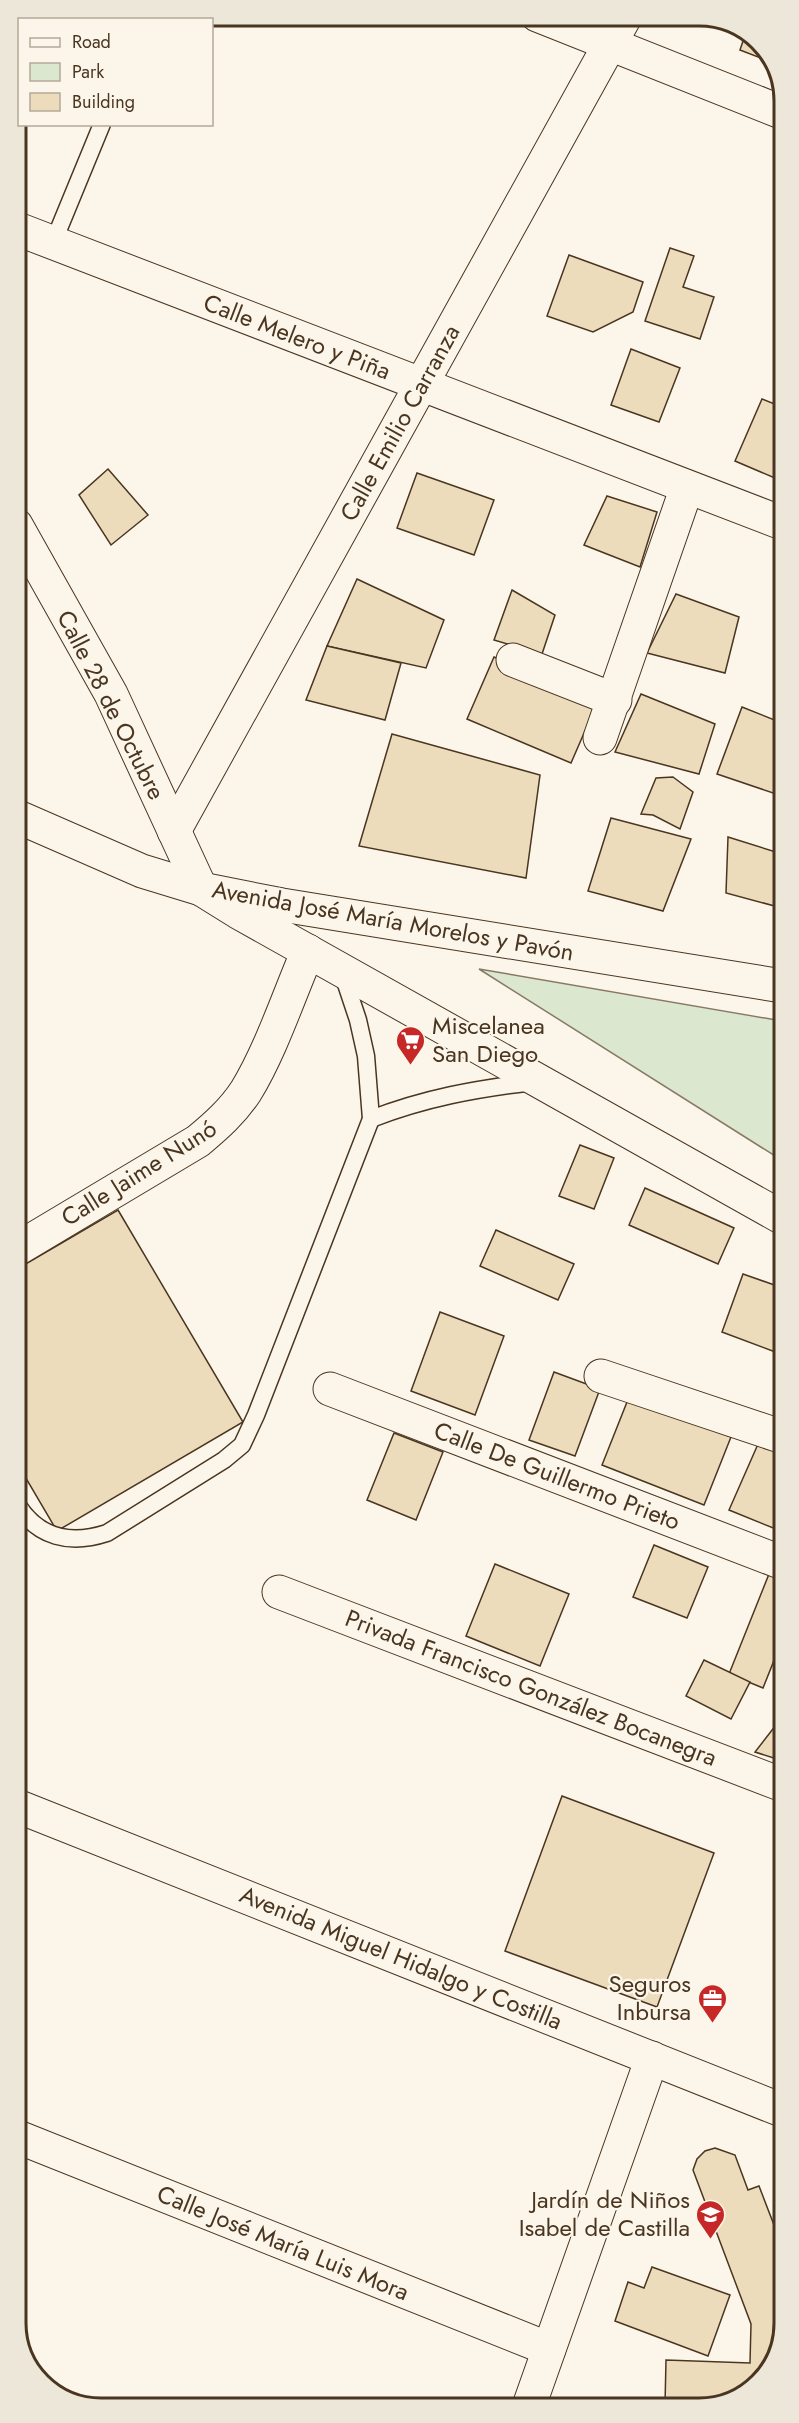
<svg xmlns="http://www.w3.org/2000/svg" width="799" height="2423" font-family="Jost,sans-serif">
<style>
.green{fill:#dce7d0;stroke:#887966;stroke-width:1.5}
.building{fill:#ecdcbc;stroke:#4a3520;stroke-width:1.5}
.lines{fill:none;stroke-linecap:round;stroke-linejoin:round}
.lane-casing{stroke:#4a3520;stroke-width:19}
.street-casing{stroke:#4a3520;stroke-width:35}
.secondary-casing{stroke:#4a3520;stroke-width:35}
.lane{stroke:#fbf6e9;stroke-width:16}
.street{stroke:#fbf6e9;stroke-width:33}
.secondary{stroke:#fbf6e9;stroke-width:33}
.labels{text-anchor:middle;stroke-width:4.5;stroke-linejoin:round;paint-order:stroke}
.street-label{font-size:24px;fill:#4a3520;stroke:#fbf6e9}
.poi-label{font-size:24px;fill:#4a3520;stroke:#fbf6e9;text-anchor:end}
.rim{fill:none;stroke:#4a3520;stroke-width:3}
</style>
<rect width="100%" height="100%" fill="#fbf6e9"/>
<path class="green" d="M479,969L782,1021L783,1161Z"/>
<g class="building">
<path d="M746,32L755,36L771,62L740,50Z"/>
<path d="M670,248L694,256L683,287L714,297L700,339L645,321Z"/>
<path d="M569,255L643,282L633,312L593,332L547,316Z"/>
<path d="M631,349L680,368L659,422L611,405Z"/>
<path d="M762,399L782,407V481L735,461Z"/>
<path d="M108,469L148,515L111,545L79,495Z"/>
<path d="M417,473L494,500L474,555L397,528Z"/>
<path d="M607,496L657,512L640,567L584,545Z"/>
<path d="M357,579L444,620L426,668L327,646Z"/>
<path d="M512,590L555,615L542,654L494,640Z"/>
<path d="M676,594L739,617L725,673L647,653Z"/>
<path d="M327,646L401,663L385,720L306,700Z"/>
<path d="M494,657L598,701L571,763L467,719Z"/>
<path d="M641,694L715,724L699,774L615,752Z"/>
<path d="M742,707L782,723V796L717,774Z"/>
<path d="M392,734L540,775L526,878L359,846Z"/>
<path d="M673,777L693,792L680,829L653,815L641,814L656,778Z"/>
<path d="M611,818L691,839L663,911L588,891Z"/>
<path d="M728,837L779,853L777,861L782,863V908L726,893Z"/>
<path d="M580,1145L614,1158L594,1209L559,1196Z"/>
<path d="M645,1188L734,1228L718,1264L629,1225Z"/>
<path d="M118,1210L243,1422L57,1531L17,1463V1269Z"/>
<path d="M496,1230L574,1264L558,1300L480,1266Z"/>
<path d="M743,1274L783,1288V1339L778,1353L722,1332Z"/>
<path d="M440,1312L504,1336L475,1415L411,1391Z"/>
<path d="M554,1372L600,1389L575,1456L529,1440Z"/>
<path d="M629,1397L731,1437L704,1505L602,1465Z"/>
<path d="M394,1433L443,1452L416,1520L367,1500Z"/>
<path d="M762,1435L783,1446V1532L729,1510Z"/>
<path d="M654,1545L708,1567L687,1618L633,1597Z"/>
<path d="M495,1564L569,1594L540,1666L466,1636Z"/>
<path d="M773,1564L783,1568V1649L779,1648L763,1688L729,1674Z"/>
<path d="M704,1660L750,1682L731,1719L686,1696Z"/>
<path d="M783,1716V1761L755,1752Z"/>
<path d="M562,1796L714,1853L657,2007L505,1951Z"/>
<path d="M715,2148L735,2155L748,2190L759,2186L784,2251V2323L766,2375L720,2405H665L666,2360L750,2363L751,2324L693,2170L697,2159L705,2151Z"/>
<path d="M652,2267L730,2295L708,2356L615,2321L628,2282L644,2288Z"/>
<path d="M634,2401V2406H585L584,2404Z"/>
</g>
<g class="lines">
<defs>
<g id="lane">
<path d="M145,20L147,15"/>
<path d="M53,243L102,124"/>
<path d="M371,1119C425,1098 475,1089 533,1082"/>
<path d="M17,1504C38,1538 70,1545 107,1533L224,1460L242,1445L256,1415L371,1119L366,1056L358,1020L342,972"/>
</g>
<g id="street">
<path d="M537,15L781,112"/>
<path d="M15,228L782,523"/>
<path d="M16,525L111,694L201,889L238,912L783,1218"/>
<path d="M513,660L615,700"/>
<path d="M600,738L687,487"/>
<path d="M174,831L626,15"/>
<path d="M17,1249L198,1141C216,1126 233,1111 246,1091C271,1050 289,995 308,951"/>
<path d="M601,1376L783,1437"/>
<path d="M330,1389L783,1563"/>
<path d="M279,1592L783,1785"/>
<path d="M18,2137L549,2349"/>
<path d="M529,2406L652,2058"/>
</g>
<g id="secondary">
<path d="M16,816L142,871L201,889L282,905L782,986"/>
<path d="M17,1806L784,2111"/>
</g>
</defs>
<use href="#lane" class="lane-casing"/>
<use href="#street" class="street-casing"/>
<use href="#secondary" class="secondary-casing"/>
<use href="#lane" class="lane"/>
<use href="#street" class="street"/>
<use href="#secondary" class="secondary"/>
</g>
<defs>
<symbol id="supermarket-pin" viewBox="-11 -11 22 30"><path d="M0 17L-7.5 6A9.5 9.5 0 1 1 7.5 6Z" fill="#c62828" stroke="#fbf6e9"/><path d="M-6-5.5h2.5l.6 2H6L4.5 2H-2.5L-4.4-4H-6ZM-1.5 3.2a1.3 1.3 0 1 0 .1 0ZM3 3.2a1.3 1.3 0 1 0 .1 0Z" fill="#fff"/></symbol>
<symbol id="office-pin" viewBox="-11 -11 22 30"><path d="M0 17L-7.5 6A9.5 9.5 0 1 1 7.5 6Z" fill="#c62828" stroke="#fbf6e9"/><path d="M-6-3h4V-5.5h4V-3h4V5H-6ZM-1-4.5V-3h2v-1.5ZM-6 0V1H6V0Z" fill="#fff"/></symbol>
<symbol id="school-pin" viewBox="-11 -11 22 30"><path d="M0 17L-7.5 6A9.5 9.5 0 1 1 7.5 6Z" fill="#c62828" stroke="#fbf6e9"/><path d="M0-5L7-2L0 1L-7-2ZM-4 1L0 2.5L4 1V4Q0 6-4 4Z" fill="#fff"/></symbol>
</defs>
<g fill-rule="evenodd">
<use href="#supermarket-pin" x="394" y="1024" width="33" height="45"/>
<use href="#office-pin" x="696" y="1982" width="33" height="45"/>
<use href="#school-pin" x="694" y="2198" width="33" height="45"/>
</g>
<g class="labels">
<g class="street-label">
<text transform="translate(297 337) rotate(21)" y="8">Calle Melero y Piña</text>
<text transform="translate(400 423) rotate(-61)" y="8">Calle Emilio Carranza</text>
<text transform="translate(111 705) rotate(63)" y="8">Calle 28 de Octubre</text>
<text transform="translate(393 921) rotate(10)" y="8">Avenida José María Morelos y Pavón</text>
<text transform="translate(139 1173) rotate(-32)" y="8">Calle Jaime Nunó</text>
<text transform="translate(557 1476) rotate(21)" y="8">Calle De Guillermo Prieto</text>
<text transform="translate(531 1688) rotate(21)" y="8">Privada Francisco González Bocanegra</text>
<text transform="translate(401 1958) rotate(22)" y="8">Avenida Miguel Hidalgo y Costilla</text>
<text transform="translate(283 2243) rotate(22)" y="8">Calle José María Luis Mora</text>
</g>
<g class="poi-label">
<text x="432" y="1034" text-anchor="start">Miscelanea<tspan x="432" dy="28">San Diego</tspan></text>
<text x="691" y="1992">Seguros<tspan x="691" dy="28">Inbursa</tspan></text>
<text x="690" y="2208">Jardín de Niños<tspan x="690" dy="28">Isabel de Castilla</tspan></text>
</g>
</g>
<path d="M0 0H799V2423H0ZM101 26H699A75 75 0 0 1 774 101V2323A75 75 0 0 1 699 2398H101A75 75 0 0 1 26 2323V101A75 75 0 0 1 101 26Z" fill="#ede7d9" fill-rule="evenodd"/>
<path class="rim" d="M101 26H699A75 75 0 0 1 774 101V2323A75 75 0 0 1 699 2398H101A75 75 0 0 1 26 2323V101A75 75 0 0 1 101 26Z"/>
<rect x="18" y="18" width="195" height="108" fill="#fbf6e9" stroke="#b4a999" stroke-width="1.5"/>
<rect x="30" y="38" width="30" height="9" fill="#fbf6e9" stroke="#b4a999" stroke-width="1.5"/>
<text x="72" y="48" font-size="18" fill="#4a3520">Road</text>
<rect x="30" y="63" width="30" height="18" fill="#dce7d0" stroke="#b4a999" stroke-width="1.5"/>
<text x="72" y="78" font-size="18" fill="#4a3520">Park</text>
<rect x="30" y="93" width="30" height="18" fill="#ecdcbc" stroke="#b4a999" stroke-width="1.5"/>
<text x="72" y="108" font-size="18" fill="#4a3520">Building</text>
</svg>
